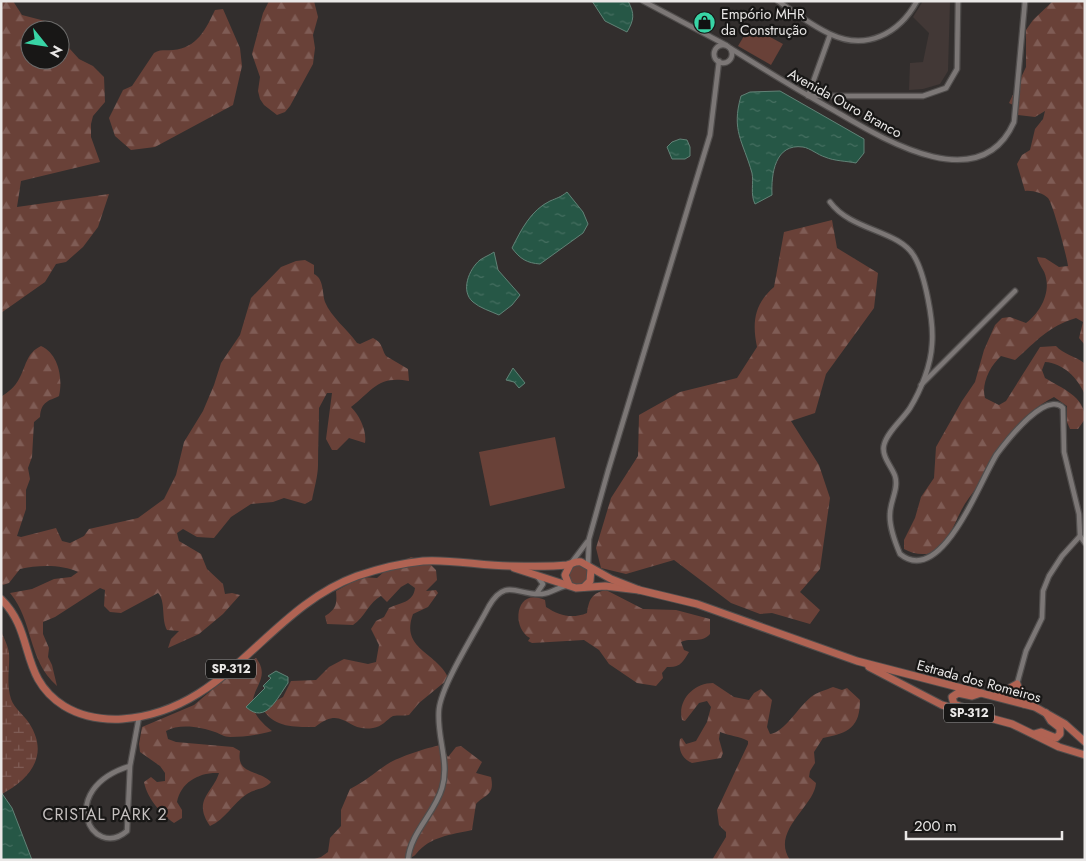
<svg xmlns="http://www.w3.org/2000/svg" width="1086" height="861" font-family="Jost,sans-serif">
<style>
.built{fill:#423836}
.grass{fill:#694138}
.forest{fill:url(#forest-firs)}
.wetland{fill:url(#wetland-marsh)}
.water{fill:url(#water-ripples);stroke:#618276}
.lines{fill:none;stroke-linecap:round;stroke-linejoin:round}
.minor-casing{stroke:#504d4c;stroke-width:7}
.primary-casing{stroke:#504d4c;stroke-width:9}
.minor{stroke:#7c7776;stroke-width:4.5}
.primary{stroke:#b06353;stroke-width:7}
.labels{text-anchor:middle;stroke-width:4.5;stroke-linejoin:round;paint-order:stroke}
.shield{fill:#181716;stroke:#aba9a8;stroke-width:1}
.shield-label{font-size:12px;font-weight:bold;fill:#eae8e7}
.poi-label{font-size:14px;fill:#eae8e7;stroke:#181716;text-anchor:start}
.street-label{font-size:14px;fill:#eae8e7;stroke:#181716}
.quarter-label{font-size:16px;letter-spacing:1px;fill:#c5c0bf;stroke:#181716}
</style>
<defs>
<pattern id="forest-firs" width="22" height="20" patternUnits="userSpaceOnUse" patternTransform="scale(1.25)"><rect width="22" height="20" fill="#694138"/><path d="M5 1l3.5 6h-7zM16 11l3.5 6h-7z" fill="#7f5c55"/></pattern>
<pattern id="wetland-marsh" width="20" height="14" patternUnits="userSpaceOnUse" patternTransform="scale(1.25)"><rect width="20" height="14" fill="#694138"/><path d="M1 5h8M5 5V1M11 12h8M15 12V8" fill="none" stroke="#7f5c55"/></pattern>
<pattern id="water-ripples" width="26" height="14" patternUnits="userSpaceOnUse" patternTransform="scale(1.25)"><rect width="26" height="14" fill="#265746"/><path d="M2 4q2-2 4 0t4 0M15 11q2-2 4 0t4 0" fill="none" stroke="#466f61"/></pattern>
</defs>
<rect width="100%" height="100%" fill="#322e2d"/>
<path class="built" d="M923,1H950L948,71L940,84L923,89L909,90L910,63L923,62L929,33L913,17Z"/>
<g class="grass">
<path d="M750,26L783,44L771,65L738,46Z"/>
<path d="M555,437L565,488L490,506L479,452Z"/>
<circle cx="578" cy="575" r="10"/>
</g>
<g class="forest">
<path d="M1,1H13L22,15L45,21L55,30H30V60H60V38L79,59L93,66L104,77L105,102L93,116L91,124V137L100,162L21,181L17,207L109,194L98,227L83,247L66,262L56,264L45,282L1,313Z"/>
<path d="M269,1H314L318,17L313,35L315,48L313,64L290,106L285,112L277,115L264,105L260,99L258,91L260,77L252,54L263,13Z"/>
<path d="M1053,1H1085V345L1079,338L1083,322L1076,318C1047,327 1037,341 1015,360L1001,356C990,366 981,384 985,398L999,405L1006,401L1040,347L1056,346C1063,354 1075,356 1084,363L1085,395C1078,378 1063,363 1045,362L1042,370L1045,378C1061,388 1085,396 1085,419L1078,429H1070L1067,422V406L1054,397C1013,418 1001,449 978,486C972,494 965,502 961,511C953,526 950,539 937,550C927,557 913,554 904,549V540L915,518L921,497L934,478L936,447L962,401L975,382L984,350L995,325L1002,318L1010,317L1026,323C1039,314 1050,295 1046,278C1045,270 1039,266 1037,257L1045,258L1059,267L1068,266C1067,257 1053,204 1048,198C1043,193 1032,190 1025,191L1017,164L1022,155L1030,150L1035,129L1043,119L1045,111L1035,117L1018,115L1015,106L1009,103L1026,67V30L1033,20Z"/>
<path d="M223,9L240,48L242,66L233,105L155,147L131,150L115,136L109,118L123,90L132,86L154,53C160,49 166,51 173,50C197,48 206,29 215,10Z"/>
<path d="M832,220L837,248L878,273L874,308L826,374L815,413L791,421L819,465L830,498L820,569L800,592L820,610L810,624L772,613L760,614L731,603L674,560L626,574L601,568L596,548L611,498L638,456L639,415L680,392L737,378L757,347C752,323 754,304 774,287L784,232Z"/>
<path d="M305,260L314,265V274C324,279 322,292 325,302C331,317 347,329 357,343L360,344L373,338C383,343 381,348 386,356L408,369L409,381C378,375 372,391 351,407C360,416 367,431 365,443L349,438L337,450H332L326,439L332,393H327L319,408C319,426 318,446 318,465C318,476 314,489 312,500L305,504L284,498L273,502L251,504L231,517L214,538L197,537L183,529L177,533L179,541L201,554L207,569L223,584L225,594L232,593L240,595L223,614L199,634L168,648L171,639L179,631L167,630C161,619 166,601 158,593L121,613L110,612L104,606L105,590L100,588L55,617L43,622V634L49,648L48,657L52,665L57,686C27,659 34,622 10,593L32,589L54,579L71,577L78,572C62,564 37,565 20,569L9,583L3,585L1,583V397C8,392 15,387 19,379C26,367 26,353 41,346C59,354 63,379 59,396C49,401 41,401 40,417L34,422L32,457L28,468L30,479L26,490V509L17,536L21,537L56,528L62,541L70,543L84,536L89,529L138,518L164,499L176,475L184,442L203,411L214,385L221,363L240,335L251,298L281,267L296,261Z"/>
<path d="M411,557L429,563L436,570L437,580L426,591L436,590L438,593L428,607L413,614C400,649 436,652 448,677L447,680L419,703L409,715C404,716 398,715 393,716C386,720 382,727 373,728C346,733 344,704 315,727C294,727 274,728 262,708L283,697L291,681L316,680L329,667L344,659L368,664L376,662L379,645L371,629L376,621L384,617L389,608C401,602 413,603 415,588L408,583L401,587L387,602L381,596C369,602 365,617 353,625L327,624L325,616C337,609 337,603 336,591L361,577L377,578L386,570Z"/>
<path d="M606,590L643,609L676,610L710,619V634C701,644 691,637 681,642L684,650L689,652C683,662 680,668 667,667L662,673L663,678L656,686L637,683L609,664L599,650L584,640L532,643L528,641L530,638C511,628 515,586 545,600L546,607C560,616 572,619 587,613C589,599 592,593 606,590Z"/>
<path d="M256,658C278,686 227,696 272,731C259,735 244,737 230,737C224,737 221,734 215,732C202,727 179,723 166,731L168,739L176,742L233,747L240,751C236,775 258,769 271,782C264,790 256,788 247,794C233,803 225,820 210,826C192,800 213,793 219,773C199,772 181,782 177,802L182,810V818L174,823C161,814 147,798 144,782L151,777L157,782L165,781V773L160,766L140,752L139,744L142,727L194,705L220,683Z"/>
<path d="M713,683L734,697L749,700L754,693L761,689L772,700L767,727L770,734C784,733 799,706 811,697C817,692 826,690 833,687L842,690L847,688L860,700C860,727 849,733 823,738L814,752L815,763L810,771L809,777L816,783C815,806 770,831 790,860H712L726,837V832L719,825L717,810L748,744V741C739,736 730,736 720,732L719,739L723,753L721,758L692,763C682,759 678,750 680,739L682,738L686,744L696,741L707,722L711,707L707,701L699,703L685,721L682,720C677,700 694,683 713,683Z"/>
<path d="M441,745L448,757L456,747L461,746L482,762L476,773L491,777C495,796 485,794 476,804L472,830C450,835 431,836 416,854C414,857 410,857 407,860H311L321,857L328,852L330,838L341,826V810L350,789C364,782 373,774 386,765C398,757 426,748 441,745Z"/>
</g>
<path class="wetland" d="M1,631C4,638 8,646 9,653C10,668 6,683 11,699C14,708 24,715 29,723C50,755 30,779 2,794Z"/>
<g class="water">
<path d="M592,1H628C635,14 634,20 627,32L605,21Z"/>
<path d="M780,91L864,139V153L856,163C846,161 834,161 825,157C818,155 810,148 803,147C775,143 771,174 772,195L755,204C750,194 754,183 752,173C743,141 731,131 741,96L750,92Z"/>
<path d="M680,139L687,140L690,147V156L685,159H672L667,147L672,142Z"/>
<path d="M567,192L583,212L588,224L583,233L540,264C527,263 520,259 512,248C521,230 531,210 550,201C557,198 561,197 567,192Z"/>
<path d="M494,252L498,270L520,295L512,305L499,315C490,311 480,308 473,302C460,291 469,269 480,260C484,257 490,255 494,252Z"/>
<path d="M513,368L525,383L519,388L514,382L506,380Z"/>
<path d="M276,671L288,677V683C277,698 266,725 246,707L265,688L263,686L271,678L268,676Z"/>
<path d="M1,792L12,808L32,860H1Z"/>
</g>
<g class="lines">
<defs>
<g id="minor">
<path d="M643,1L726,45"/>
<path d="M778,1C794,12 812,26 830,34C866,51 899,34 917,1"/>
<path d="M830,35L808,96H923L946,88L957,69L958,1"/>
<circle cx="723" cy="54" r="9"/>
<path d="M730,48C765,70 799,91 835,111C883,139 980,199 1014,122L1025,1"/>
<path d="M830,202C851,231 899,230 914,256C925,274 934,322 932,344C931,365 921,390 910,408C903,419 887,432 884,445C881,456 892,467 895,476C899,489 890,501 890,514C889,527 895,542 900,554C942,588 980,480 997,454C1009,438 1025,418 1042,408C1049,404 1058,402 1063,408L1064,452L1079,514L1080,536L1062,556L1049,576L1043,591L1042,618L1026,651L1017,684"/>
<path d="M921,385L1015,291"/>
<path d="M1080,536L1085,543"/>
<path d="M572,562L587,542"/>
<path d="M588,565L589,539L608,471L710,135L719,61"/>
<path d="M537,576L543,584L537,593"/>
<path d="M130,766C55,789 92,861 127,831L130,766L139,717"/>
<path d="M408,860C410,833 435,813 442,788C450,761 436,736 439,709C442,684 476,631 489,606C506,577 518,596 542,594C551,593 557,588 565,586"/>
</g>
<g id="primary">
<path d="M514,568L576,588L605,586L639,590L697,604L857,661L1035,707L1065,724L1085,742"/>
<path d="M569,585L565,575L570,565"/>
<path d="M584,587L590,581L591,569"/>
<path d="M1,599C36,633 18,677 64,706C82,717 102,720 122,719C227,712 266,609 357,576C378,569 401,563 423,561C452,559 481,566 510,566C529,566 548,567 567,565C572,564 575,561 581,562L611,579L639,590"/>
<path d="M869,667L942,705L1012,724L1059,747L1085,755"/>
<path d="M996,696L1017,684L1024,704"/>
<path d="M973,711L954,704L952,697L958,693L972,696L981,693"/>
<path d="M1034,734L1041,732L1056,738L1060,734V728L1051,721L1046,713"/>
</g>
</defs>
<use href="#minor" class="minor-casing"/>
<use href="#primary" class="primary-casing"/>
<use href="#minor" class="minor"/>
<use href="#primary" class="primary"/>
</g>
<defs>
<symbol id="shop-disc" viewBox="-11 -11 22 22"><circle r="9.5" fill="#38d4a5" stroke="#181716"/><path d="M-5-2.5h2.3a2.7 3.5 0 0 1 5.4 0H5L5.5 6h-11ZM-1.5-2.5h3a1.5 2.3 0 0 0-3 0Z" fill="#111"/></symbol>
</defs>
<g fill-rule="evenodd">
<use href="#shop-disc" x="692" y="10" width="25" height="25"/>
</g>
<g class="labels">
<g class="shield">
<rect x="206" y="659.5" width="50" height="19" rx="4"/>
<rect x="944" y="703.5" width="50" height="19" rx="4"/>
</g>
<g class="shield-label">
<text x="231" y="673">SP-312</text>
<text x="969" y="717">SP-312</text>
</g>
<g class="poi-label">
<text x="721" y="19">Empório MHR<tspan x="721" dy="16">da Construção</tspan></text>
</g>
<g class="street-label">
<text transform="translate(845 103) rotate(29)" y="5">Avenida Ouro Branco</text>
<text transform="translate(979 681) rotate(15)" y="5">Estrada dos Romeiros</text>
</g>
<g class="quarter-label">
<text x="105" y="820">CRISTAL PARK 2</text>
</g>
</g>
<rect width="1086" height="861" fill="none" stroke="#eae8e7" stroke-width="5"/>
<g transform="translate(45 45) rotate(120)"><circle r="24" fill="#181716" stroke="#6c6b6a"/>
<path d="M0-4L9 19L0 12L-9 19Z" fill="#38d4a5"/>
<text y="-8" font-size="14" font-weight="bold" text-anchor="middle" fill="#eae8e7">N</text>
</g>
<path d="M906 831v8h156v-8" fill="none" stroke="#eae8e7" stroke-width="2.5"/>
<text x="914" y="831" font-size="15" fill="#eae8e7" stroke="#181716" stroke-width="4" paint-order="stroke">200 m</text>
</svg>
